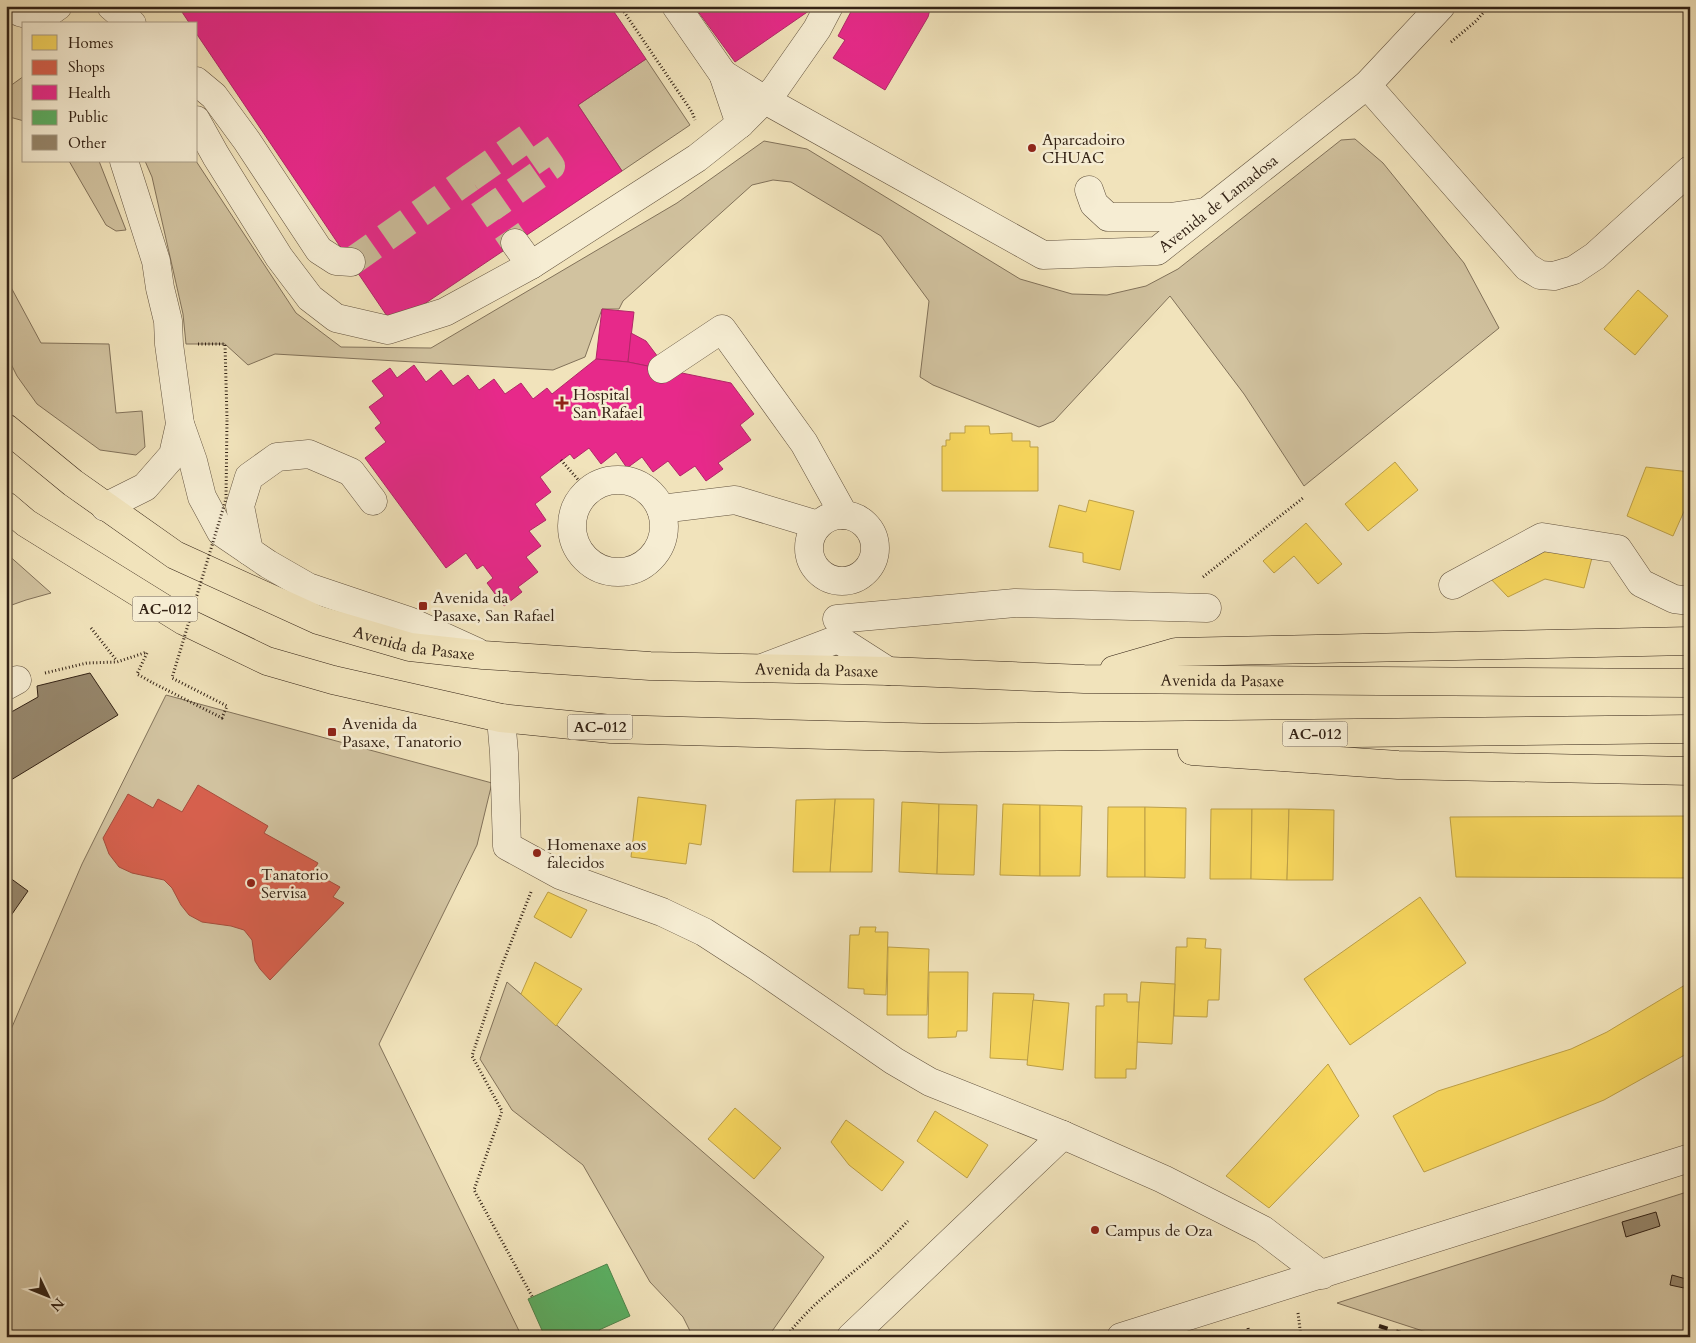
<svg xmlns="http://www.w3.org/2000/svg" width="1696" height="1343" font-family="Cardo,serif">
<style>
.green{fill:#d1c29f;stroke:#82725a}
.homes{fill:#f6d55c;stroke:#bc9f47}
.shops{fill:#d6604d;stroke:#a54d3c}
.health{fill:#e7298a;stroke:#b12767}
.public{fill:#5aae61;stroke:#4e844a}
.building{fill:#96866b;stroke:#332215}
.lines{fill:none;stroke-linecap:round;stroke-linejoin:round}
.minor-tunnel{stroke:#cbbc9a;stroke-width:28;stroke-dasharray:28 14;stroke-linecap:butt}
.minor-casing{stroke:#62523e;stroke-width:29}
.major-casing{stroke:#332215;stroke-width:29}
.path{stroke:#332215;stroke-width:3;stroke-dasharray:1 2.5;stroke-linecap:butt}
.minor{stroke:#f6edd3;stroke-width:28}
.major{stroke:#f1e3bb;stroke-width:28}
.rail{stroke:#332215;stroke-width:4;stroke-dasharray:9 9;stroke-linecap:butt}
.path-bridge{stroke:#332215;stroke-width:3;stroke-dasharray:1 2.5;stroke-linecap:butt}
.poi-dot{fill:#8f2418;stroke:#f6edd3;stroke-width:2}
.labels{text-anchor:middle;stroke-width:5;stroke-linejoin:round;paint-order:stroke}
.shield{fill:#f6edd3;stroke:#6e5f4e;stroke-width:1}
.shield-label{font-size:15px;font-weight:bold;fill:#332215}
.poi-label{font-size:16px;fill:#332215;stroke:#f6edd3;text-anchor:start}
.street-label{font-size:16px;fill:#332215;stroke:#f6edd3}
</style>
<rect width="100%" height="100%" fill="#f1e3bb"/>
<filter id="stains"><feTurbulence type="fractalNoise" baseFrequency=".004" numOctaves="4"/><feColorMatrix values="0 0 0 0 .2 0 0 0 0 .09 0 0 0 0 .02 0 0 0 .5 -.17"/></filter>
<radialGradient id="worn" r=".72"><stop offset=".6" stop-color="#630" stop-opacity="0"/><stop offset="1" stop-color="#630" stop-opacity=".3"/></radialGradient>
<g class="green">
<path d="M646,59L690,125L622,171L578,105Z"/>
<path d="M24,76V121L6,116V89Z"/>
<path d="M1355,139L1383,163L1464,263L1499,328L1304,486L1244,394L1170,296L1054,421L1039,427L933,385L920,377L929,301L881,236L791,182L773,180L752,185L623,301L619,309H602L585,357L553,370L275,354L248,365L225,344H186L183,314L152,177L145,161H196L296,313L341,347L431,348L677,203L764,141L807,149L1020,279L1072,294L1107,295L1146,286L1178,269L1341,140Z"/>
<path d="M69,161H99L126,230L116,231L106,225Z"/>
<path d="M6,278L41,343L109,344L116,413L142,411L145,447L136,455L100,450L37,404L17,376L6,354Z"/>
<path d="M6,553L51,593L26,600L6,607Z"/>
<path d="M166,695L492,783L477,845L379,1044L522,1337H6V1041L82,864Z"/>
<path d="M507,982L824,1257L768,1337H693L683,1317L650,1282L583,1165L512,1110L480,1059Z"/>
<path d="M1690,1191V1337H1448L1423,1331L1337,1303Z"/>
</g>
<g class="homes">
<path d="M1638,290L1668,316L1635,355L1604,329Z"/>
<path d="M965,426H989L990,434L1012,433V441H1030V447H1038V491H942V446H946V440H950V433H965Z"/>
<path d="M1395,462L1418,490L1368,531L1345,504Z"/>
<path d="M1646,467L1690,472V498L1673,536L1627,516Z"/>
<path d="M1089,500L1134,511L1120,570L1083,562V553L1049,547L1059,505L1086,512Z"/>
<path d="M1306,523L1342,564L1318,584L1294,556L1274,573L1263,561Z"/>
<path d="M1545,545L1593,554L1584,588L1545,579L1508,597L1488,576Z"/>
<path d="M638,797L706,805L701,845L689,843L686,864L631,857Z"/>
<path d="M835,799H874L872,872H830Z"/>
<path d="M835,799L830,872H793L796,800Z"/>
<path d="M902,802L939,804L937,874L899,872Z"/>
<path d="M939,804L977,805L974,875L937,874Z"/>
<path d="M1003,804L1040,805V876L1000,875Z"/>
<path d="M1040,805L1082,806L1080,876H1040Z"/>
<path d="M1108,807H1145V877H1107Z"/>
<path d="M1145,807L1186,808L1185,878L1145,877Z"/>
<path d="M1211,809H1252L1251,879H1210Z"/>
<path d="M1252,809H1289L1287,880L1251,879Z"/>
<path d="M1289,809L1334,810L1333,880H1287Z"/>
<path d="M1690,816V878L1456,877L1450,817Z"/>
<path d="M548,892L587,910L571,938L534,917Z"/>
<path d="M1420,897L1466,963L1350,1045L1304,979Z"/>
<path d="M860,927H876L875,932H888L886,995L864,994V989L848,988L850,935H859Z"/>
<path d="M1187,938L1206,939L1205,948L1221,949L1219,1000H1208L1207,1017L1174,1016L1176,947H1187Z"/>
<path d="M888,947L929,949L927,1015H887Z"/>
<path d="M535,962L582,989L556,1026L521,994Z"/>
<path d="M929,972H968L967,1031H957L956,1037L928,1038Z"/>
<path d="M1141,982L1175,984L1172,1044L1136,1042Z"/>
<path d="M1690,982V1052L1604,1100L1424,1172L1393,1116L1438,1091L1571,1049L1607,1032Z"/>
<path d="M993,993L1034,994L1028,1060L990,1058Z"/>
<path d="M1104,994H1127V1002H1139L1136,1069H1126V1078H1095L1096,1006H1104Z"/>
<path d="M1033,1000L1069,1003L1063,1070L1027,1065Z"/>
<path d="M1328,1064L1359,1116L1269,1208L1226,1176Z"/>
<path d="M735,1108L781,1148L754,1179L708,1139Z"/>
<path d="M935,1111L988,1145L967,1178L917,1141Z"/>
<path d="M846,1120L904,1162L882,1191L849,1165L831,1142Z"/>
</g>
<path class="shops" d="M198,785L268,826L264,833L318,863L313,872L340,887L333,897L344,903L270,980L260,969L255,961L252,940L244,930L231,926L202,922L189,915L181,905L172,888L164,880L132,873L119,867L109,854L103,838L128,794L153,808L158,799L182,812Z"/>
<g class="health">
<path d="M178,6H610L646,59L578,105L622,171L393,325L196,33V24H190Z"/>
<path d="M694,6H816L735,62Z"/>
<path d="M854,6H931L928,17L885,90L833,58L845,40L838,36Z"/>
<path d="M602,309L634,312L628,362L596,359Z"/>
<path d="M631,333L646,341L661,361L662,369L628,362Z"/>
<path d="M596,359L628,362L731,383L754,414L740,425L751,440L718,463L723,469L706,481L695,466L680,476L668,461L653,472L642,457L627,468L616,452L601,464L589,448L574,459L570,454L540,477L551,492L535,504L546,520L529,531L541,546L526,557L538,572L518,587L522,592L504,606L487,583L493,578L483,565L477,569L466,553L446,568L365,458L386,442L375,428L381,423L369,407L384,396L372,381L390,368L397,378L414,365L426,382L441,370L453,386L468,375L479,390L494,379L505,394L521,383L533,399L547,388L552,394Z"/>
</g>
<path class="public" d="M607,1264L630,1316L599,1330L602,1337H545L528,1299Z"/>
<g class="building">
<path d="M90,673L118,715L6,783V715L38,697L37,686Z"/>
<path d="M6,875L28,891L10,917L6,914Z"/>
<path d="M1656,1212L1660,1226L1626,1237L1622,1222Z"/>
<path d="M1672,1275L1686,1279L1684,1288L1670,1285Z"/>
</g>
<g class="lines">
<g class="minor-tunnel">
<path d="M470,178L530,136L551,166L491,208"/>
<path d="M351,262L470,178L515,243"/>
</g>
<defs>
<g id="minor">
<path d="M9,6C23,17 44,18 58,6"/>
<path d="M111,6L132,24"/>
<path d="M676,6L723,74L740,124"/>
<path id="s1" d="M723,74L765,100L1043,255L1157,251L1367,85L1441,6"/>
<path d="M196,81L214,96L247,141L319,250L336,261L351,262"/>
<path d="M1367,85L1527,267L1540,275L1554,276L1574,270L1595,256L1690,170"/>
<path d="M196,120L216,156L279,257L310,298L336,318L388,330L445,312L531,265L697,158L740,124L775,89L817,29L829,6"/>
<path d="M124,161L156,261L160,288L168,321L169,344L180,424L193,461L202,497L221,532L268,564L308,587L409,621L477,652"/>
<path d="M1089,190L1094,204L1108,217H1170L1205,212"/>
<path d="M515,243L531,265"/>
<path d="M662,369L722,329L804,443L844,515"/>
<circle cx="618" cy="526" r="46"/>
<path d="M105,507L145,487L173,455L180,424"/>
<path d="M661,509L735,500L818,525"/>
<circle cx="842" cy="548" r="33"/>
<path d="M249,551L240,506L249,477L277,457L309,454L351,472L373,501"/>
<path d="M1453,585L1542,537L1618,549L1641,583L1674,599L1690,601"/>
<path d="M837,619L1015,603L1207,608"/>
<path d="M838,639L888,671"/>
<path d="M762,668L838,639"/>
<path d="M6,686L17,680"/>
<path d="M501,718L504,753L507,846L560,875L662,912L704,932L758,967L894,1061L930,1082L1063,1135"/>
<path d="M851,1337L1063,1135L1163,1179L1263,1230L1322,1275"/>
<path d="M1121,1337L1690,1158"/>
</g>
<g id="major">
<path id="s2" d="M6,428L73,483L175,555L318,620L410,647L483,655L650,666L888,671L1084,679L1690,683"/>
<path d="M6,506L26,523L184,621L267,661L333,680L501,718L611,729L940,738L1690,729"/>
<path d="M1114,670L1176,652L1690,641"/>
<path d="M1192,751L1398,765L1690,771"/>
</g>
</defs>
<use href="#minor" class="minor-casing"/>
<use href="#major" class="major-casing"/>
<g class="path">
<path d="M620,6L692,112L695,120"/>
<path d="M1451,42L1476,21L1489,6"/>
<path d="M198,344H225L227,419"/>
<path d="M561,460L588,491"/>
<path d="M1203,577L1303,498"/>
<path d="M91,628L117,661"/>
<path d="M147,653L137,674L153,683"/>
<path d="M45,673L87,663L117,662L147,652"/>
<path d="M531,892L502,965L472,1056L502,1111L474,1190L533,1298"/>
<path d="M1298,1313L1301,1337"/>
<path d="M1248,1328L1250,1337"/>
<path d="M786,1337C808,1307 840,1283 869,1259C883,1247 895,1234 908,1221"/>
</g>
<use href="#minor" class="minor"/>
<use href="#major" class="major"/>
<path class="rail" d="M1379,1326L1414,1337"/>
<path class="path-bridge" d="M153,683L222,718L227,706L172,678L226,499L227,419"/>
</g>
<g class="poi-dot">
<circle cx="1032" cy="148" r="5"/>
<path d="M559.5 395.5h5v5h5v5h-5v5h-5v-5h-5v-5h5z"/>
<rect x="418" y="601" width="10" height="10" rx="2.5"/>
<rect x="327" y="727" width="10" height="10" rx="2.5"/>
<circle cx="537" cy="853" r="5"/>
<circle cx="251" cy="883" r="5"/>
<circle cx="1095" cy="1230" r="5"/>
</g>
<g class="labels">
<g class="shield">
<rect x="132.5" y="596.5" width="65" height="25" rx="4"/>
<rect x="567.5" y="714.5" width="65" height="25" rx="4"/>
<rect x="1282.5" y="721.5" width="65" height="25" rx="4"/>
</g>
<g class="shield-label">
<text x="165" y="614">AC-012</text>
<text x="600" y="732">AC-012</text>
<text x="1315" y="739">AC-012</text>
</g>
<g class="poi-label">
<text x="1042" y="145">Aparcadoiro<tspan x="1042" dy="18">CHUAC</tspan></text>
<text x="573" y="400">Hospital<tspan x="573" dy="18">San Rafael</tspan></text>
<text x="433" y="603">Avenida da<tspan x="433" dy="18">Pasaxe, San Rafael</tspan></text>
<text x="342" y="729">Avenida da<tspan x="342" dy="18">Pasaxe, Tanatorio</tspan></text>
<text x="547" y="850">Homenaxe aos<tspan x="547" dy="18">falecidos</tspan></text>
<text x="261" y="880">Tanatorio<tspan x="261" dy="18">Servisa</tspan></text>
<text x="1105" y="1236">Campus de Oza</text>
</g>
<g class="street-label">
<text dy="6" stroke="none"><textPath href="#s1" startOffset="559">Avenida de Lamadosa</textPath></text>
<text dy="6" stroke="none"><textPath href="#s2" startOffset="468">Avenida da Pasaxe</textPath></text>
<text dy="6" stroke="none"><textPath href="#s2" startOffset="872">Avenida da Pasaxe</textPath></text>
<text dy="6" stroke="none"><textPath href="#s2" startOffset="1278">Avenida da Pasaxe</textPath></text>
</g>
</g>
<rect width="1696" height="1343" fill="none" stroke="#f1e3bb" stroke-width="25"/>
<rect x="8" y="8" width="1681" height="1328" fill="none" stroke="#332215" stroke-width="2.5"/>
<rect x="12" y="12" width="1671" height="1318" fill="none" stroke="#332215"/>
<rect x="22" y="22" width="175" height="140" fill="#f6edd3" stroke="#a89c87"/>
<rect x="32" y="35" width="25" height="15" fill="#f6d55c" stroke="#a89c87"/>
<text x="68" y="48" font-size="15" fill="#332215">Homes</text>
<rect x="32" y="60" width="25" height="15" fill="#d6604d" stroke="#a89c87"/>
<text x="68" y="72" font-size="15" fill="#332215">Shops</text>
<rect x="32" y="85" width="25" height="15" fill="#e7298a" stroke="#a89c87"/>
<text x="68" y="98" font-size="15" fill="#332215">Health</text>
<rect x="32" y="110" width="25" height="15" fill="#5aae61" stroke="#a89c87"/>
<text x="68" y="122" font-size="15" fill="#332215">Public</text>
<rect x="32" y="135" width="25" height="15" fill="#96866b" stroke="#a89c87"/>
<text x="68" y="148" font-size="15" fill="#332215">Other</text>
<g transform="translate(48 1296) rotate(133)" stroke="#f6edd3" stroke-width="4" paint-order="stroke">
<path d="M0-4L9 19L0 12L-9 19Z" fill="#332215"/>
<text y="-8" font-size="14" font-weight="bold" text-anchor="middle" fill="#332215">N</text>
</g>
<rect width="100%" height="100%" filter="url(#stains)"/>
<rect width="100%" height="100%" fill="url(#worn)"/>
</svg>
